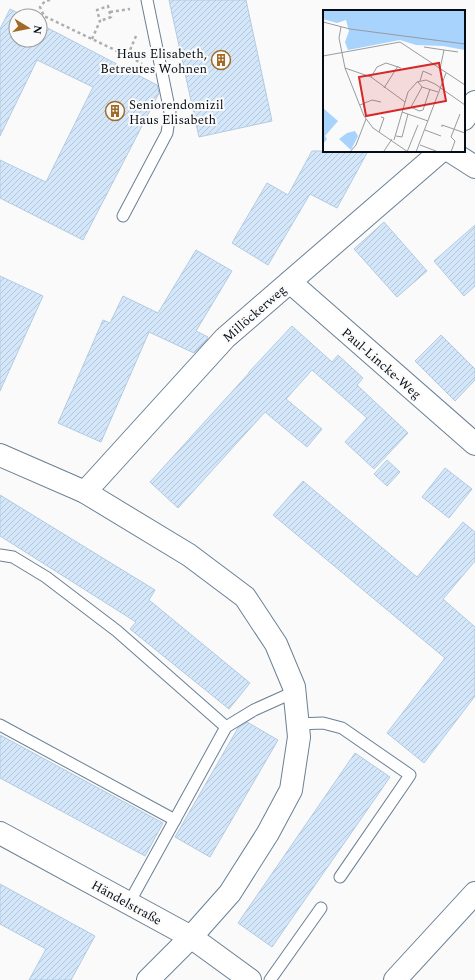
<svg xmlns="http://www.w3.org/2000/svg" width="475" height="980" font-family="Spectral,serif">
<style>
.building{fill:url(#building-hatch);stroke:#b3cbe2}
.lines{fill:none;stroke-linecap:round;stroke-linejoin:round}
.lane-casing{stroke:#6a8095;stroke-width:13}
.street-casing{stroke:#6a8095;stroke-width:24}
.path{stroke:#acafb1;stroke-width:2.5;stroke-dasharray:3 3;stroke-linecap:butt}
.lane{stroke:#fff;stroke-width:11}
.street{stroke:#fff;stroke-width:22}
.labels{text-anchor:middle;stroke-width:4;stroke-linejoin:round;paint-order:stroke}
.poi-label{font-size:13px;fill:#050c14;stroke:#fafafa;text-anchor:end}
.street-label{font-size:13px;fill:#050c14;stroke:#fafafa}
.inset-road{fill:none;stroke:#989b9e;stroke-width:1}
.view{fill:#d62828;fill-opacity:0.15;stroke:#d62828;stroke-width:2}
.inset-edge{fill:none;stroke:#050c14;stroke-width:2}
</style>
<defs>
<pattern id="building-hatch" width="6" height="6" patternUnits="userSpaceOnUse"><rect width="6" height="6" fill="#d4e7fa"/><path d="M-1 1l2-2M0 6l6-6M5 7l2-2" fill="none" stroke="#b4c5d5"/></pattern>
</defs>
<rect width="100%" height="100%" fill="#fafafa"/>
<g class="building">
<path d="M169,0H246L272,121L199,137Z"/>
<path d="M10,9L24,16H16V40H40V24L157,85L159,93L83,240L0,198V160L46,182L93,87L37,60L0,136V29Z"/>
<path d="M312,151H368L337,208L310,194L268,265L232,243L267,183L288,195Z"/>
<path d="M384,222L427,271L397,297L354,249Z"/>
<path d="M475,225V286L464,296L434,261Z"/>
<path d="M196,250L232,271L196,331L208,337L207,340L194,353L149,332L101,442L58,423L103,320L110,323L123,296L158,313Z"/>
<path d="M0,276L43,296L0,391Z"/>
<path d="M292,326L332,362L338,355L363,378L357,385L408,433L374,469L345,442L367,418L312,370L286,399L322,429L307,447L265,412L178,508L150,482L249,373V372Z"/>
<path d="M441,335L475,369V380L455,401L415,361Z"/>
<path d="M387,460L400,472L387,486L374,474Z"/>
<path d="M445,468L472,489L449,518L422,497Z"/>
<path d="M303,481L417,577L463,522L475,532V561L443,599L475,627V696L424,763L387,733L445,658L273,515Z"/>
<path d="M0,495L155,590L149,600L250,683L229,709L130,629L136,622L0,536Z"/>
<path d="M247,722L278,740L210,857L175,837L238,728Z"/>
<path d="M0,735L163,823L145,856L0,778Z"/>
<path d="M355,753L390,777L272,947L238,923Z"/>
<path d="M0,884L95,936L71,980H29L46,949L0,924Z"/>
</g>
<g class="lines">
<defs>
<g id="lane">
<path d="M123,216L167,133L170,112L147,0"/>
<path d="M0,555L13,557L46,577L117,631L226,727"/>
<path d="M297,724L323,723L342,728L410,775L406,781L340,877"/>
<path d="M0,725L175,820"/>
<path d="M129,903L226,727L254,710L294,692"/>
<path d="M270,980L321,908"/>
</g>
<g id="street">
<path d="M464,119L475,102"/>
<path d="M450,151L475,167"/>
<path d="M290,282L475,444"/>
<path d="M0,455L85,492L189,555L245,597L276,644L294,687L299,737L291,790L268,833L230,893L191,937L148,980"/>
<path d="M85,492L225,338L441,151"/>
<path d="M0,833L191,937L250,980"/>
<path d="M395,980L475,893"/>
</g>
</defs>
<use href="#lane" class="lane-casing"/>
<use href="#street" class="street-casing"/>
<g class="path">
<path d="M50,0L45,1L40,7L44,16L119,52L128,55"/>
<path d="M110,12L130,9"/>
<path d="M136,36L128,55L142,64"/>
<path d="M92,39L100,21L97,10L108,6L111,17L100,21"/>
</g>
<use href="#lane" class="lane"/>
<use href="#street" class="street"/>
</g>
<defs>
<symbol id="building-ring" viewBox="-11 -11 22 22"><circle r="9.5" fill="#fafafa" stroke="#a16a26" stroke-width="1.5"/><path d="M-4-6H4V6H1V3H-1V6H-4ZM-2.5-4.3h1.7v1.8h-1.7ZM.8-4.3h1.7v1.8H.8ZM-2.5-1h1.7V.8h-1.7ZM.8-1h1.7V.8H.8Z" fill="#a16a26"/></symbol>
</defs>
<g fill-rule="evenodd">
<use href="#building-ring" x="210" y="49" width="22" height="22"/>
<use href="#building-ring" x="104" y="100" width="22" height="22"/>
</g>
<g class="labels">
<g class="poi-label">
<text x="207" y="58">Haus Elisabeth,<tspan x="207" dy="15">Betreutes Wohnen</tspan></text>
<text x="129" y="109" text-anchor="start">Seniorendomizil<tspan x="129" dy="15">Haus Elisabeth</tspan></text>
</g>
<g class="street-label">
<text transform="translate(254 313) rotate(-41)" y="5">Millöckerweg</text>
<text transform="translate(382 363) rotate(41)" y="5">Paul-Lincke-Weg</text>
<text transform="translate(127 902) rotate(29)" y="5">Händelstraße</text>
</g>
</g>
<g transform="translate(323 10)">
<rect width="142" height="142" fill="#fafafa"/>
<path d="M0,98L15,111L2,126L4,129L0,134Z" fill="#a7d3fd"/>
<path d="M0,0H142V40L120,36L93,35L77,30L25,40L22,32L26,21L23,10L14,13L0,9Z" fill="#a7d3fd"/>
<path d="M32,121L35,126L28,140L16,129L24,123Z" fill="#a7d3fd"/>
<path class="inset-road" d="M0,12L27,19L142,34M18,17L16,28L22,58L41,106L50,118L85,142M101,37L121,40M0,46L77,32L142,75M22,58L48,67L82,92M117,59L121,40L135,42M48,67L54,57L63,53L78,58M97,71L100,61L109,65M95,72L99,77L115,82M99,77L88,97L96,101L100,100L107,79M61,78L75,56M37,95L49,90L58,92M79,102L105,111M119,117V115L142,123M102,120L118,126M56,122L61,108L58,107M73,126L79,127L85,104M71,130L85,82L94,72L103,70L112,74L142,95M97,135L113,141M61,141L69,129M27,142L33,135L43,109M84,142L95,115M93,142L123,63M128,142L132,131L128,127L137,104"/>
<path class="view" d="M116,53L123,91L43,106L36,67Z"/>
<rect width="142" height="142" class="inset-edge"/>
</g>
<g transform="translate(28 28) rotate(100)"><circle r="19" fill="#fafafa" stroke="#989b9e"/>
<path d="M0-3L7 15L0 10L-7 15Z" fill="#a16a26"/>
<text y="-6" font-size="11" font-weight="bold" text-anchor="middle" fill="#050c14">N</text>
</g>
</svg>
